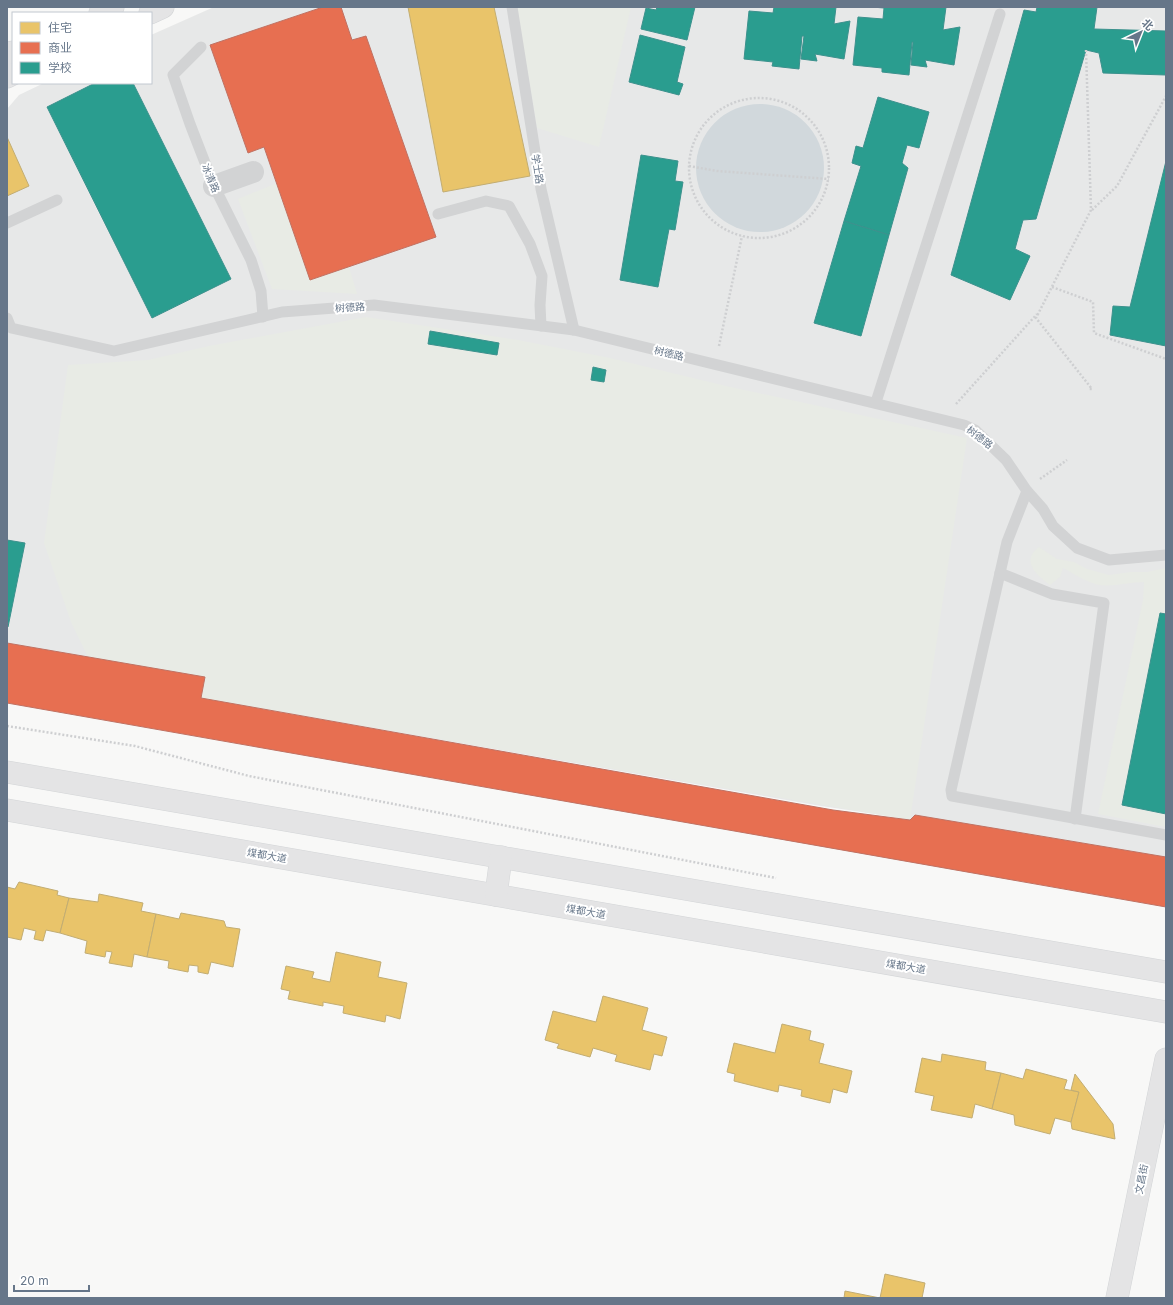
<svg xmlns="http://www.w3.org/2000/svg" width="1173" height="1305" font-family="Inter,'Noto Sans SC',sans-serif">
<style>
.built{fill:#e7e8e8}
.green{fill:#e8ebe5}
.water{fill:#d1d8dc}
.homes{fill:#e9c46a;stroke:#c2ad73}
.shops{fill:#e76f51;stroke:#c07162}
.schools{fill:#2a9d8f;stroke:#3c918d}
.lines{fill:none;stroke-linecap:round;stroke-linejoin:round}
.secondary-casing{stroke:#d3d5d7;stroke-width:23}
.path{stroke:#cecfd1;stroke-width:2.5;stroke-dasharray:2 2;stroke-linecap:butt}
.lane{stroke:#d2d3d4;stroke-width:11}
.street{stroke:#d2d3d4;stroke-width:22}
.secondary{stroke:#e4e4e5;stroke-width:22}
.labels{text-anchor:middle;stroke-width:4;stroke-linejoin:round;paint-order:stroke}
.street-label{font-size:10px;fill:#667689;stroke:#fff}
</style>
<rect width="100%" height="100%" fill="#f8f8f7"/>
<path class="built" d="M214,7H1166V857L821,806L201,698L204,677L7,643V109L19,95L44,83H151V35Z"/>
<g class="green">
<path d="M517,7H631L599,147L537,128Z"/>
<path d="M277,183L349,267L357,294L272,289L238,199Z"/>
<path d="M366,317L518,340L610,358L726,386L967,438L910,820L201,698L88,657L71,622L44,543L68,365L148,360L209,346Z"/>
<path d="M1039,547L1057,559L1074,562L1087,569L1109,575L1131,572H1147L1166,568V614L1160,613L1122,805L1166,814V827L1098,814L1143,600L1144,582C1131,582 1112,587 1100,585C1087,583 1075,574 1063,568L1060,577L1050,585C1037,576 1020,561 1039,547Z"/>
</g>
<circle class="water" cx="760" cy="168" r="64"/>
<g class="homes">
<path d="M408,7H494L530,176L443,192Z"/>
<path d="M7,137L29,186L7,196Z"/>
<path d="M19,882L58,891L57,895L69,898L60,933L46,930L43,941L34,939L36,931L24,928L21,940L7,937V887L15,889Z"/>
<path d="M99,894L143,903L141,911L156,914L147,957L134,954L132,967L109,963L112,952L106,951L105,957L85,953L87,941L60,933L69,898L98,902Z"/>
<path d="M181,913L224,921L226,927L240,929L233,967L211,962L208,974L198,972V966L189,965L188,972L168,968L169,961L147,957L156,914L179,919Z"/>
<path d="M336,952L381,962L378,977L407,983L400,1019L386,1015L385,1022L343,1013L344,1006L323,1002V1006L288,999L290,991L281,989L286,966L314,972L312,978L330,982Z"/>
<path d="M603,996L648,1008L642,1030L667,1037L662,1056L654,1054L650,1070L615,1061L617,1055L593,1048L590,1057L557,1048L559,1044L545,1040L553,1011L596,1022Z"/>
<path d="M782,1024L811,1031L809,1040L824,1044L819,1063L852,1071L847,1093L833,1089L830,1103L801,1096L802,1090L779,1085L778,1092L734,1081L735,1074L727,1072L734,1043L775,1053Z"/>
<path d="M942,1054L986,1062L985,1070L1001,1073L992,1109L975,1104L972,1118L931,1110L934,1096L915,1092L922,1058L941,1062Z"/>
<path d="M1026,1069L1067,1080L1064,1089L1079,1092L1071,1122L1055,1118L1050,1134L1015,1125L1014,1115L992,1109L1001,1073L1023,1079Z"/>
<path d="M1075,1074L1113,1124L1115,1139L1072,1129L1071,1122L1079,1092L1071,1090Z"/>
<path d="M885,1274L925,1283L922,1298H844L845,1291L880,1298Z"/>
</g>
<g class="shops">
<path d="M323,7H341L352,40L366,36L436,237L310,280L264,147L248,153L210,45Z"/>
<path d="M7,643L205,677L201,698L833,810L910,820L915,815L1166,857V907L7,703Z"/>
</g>
<g class="schools">
<path d="M657,7H695L687,40L641,29L646,8L656,10Z"/>
<path d="M774,7H836L834,24L850,21L844,59L815,54L817,61L801,59L804,36H802L799,69L772,66L773,62L744,59L749,11L773,13Z"/>
<path d="M872,7H946L943,30L960,27L954,65L925,60L927,67L911,65L913,42H912L909,75L882,72V68L853,65L858,17L883,19L884,8Z"/>
<path d="M1037,7H1097L1094,29L1166,31V75L1103,73L1099,53L1086,50L1036,219L1023,220L1015,249L1030,256L1010,300L951,275L1024,10L1036,12Z"/>
<path d="M640,35L685,47L677,82L683,84L679,95L629,82Z"/>
<path d="M95,83H133L231,279L152,318L47,107Z"/>
<path d="M878,97L929,112L919,148L907,145L902,163L908,168L889,235L844,221L861,166L852,163L856,146L863,148Z"/>
<path d="M641,155L678,161L675,181L683,182L675,230L669,229L658,287L620,280Z"/>
<path d="M1166,161V346L1110,335L1113,306L1130,307Z"/>
<path d="M844,221L889,235L861,336L814,323Z"/>
<path d="M430,331L499,343L497,355L428,344Z"/>
<path d="M593,367L606,370L604,382L591,380Z"/>
<path d="M7,540L25,543L8,627H7Z"/>
<path d="M1160,613L1166,614V814L1122,805Z"/>
</g>
<g class="lines">
<defs>
<g id="secondary">
<path d="M100,13L113,7"/>
<path d="M150,13L163,7"/>
<path d="M7,54L13,52"/>
<path d="M7,77L13,74"/>
<path d="M7,772L1166,972"/>
<path d="M7,810L1166,1012"/>
<path d="M496,895L501,857"/>
<path d="M1117,1298L1166,1059"/>
</g>
</defs>
<use href="#secondary" class="secondary-casing"/>
<g class="path">
<path d="M1086,50L1091,210L1036,318L1092,389H1088"/>
<circle cx="759" cy="168" r="70"/>
<path d="M689,166L717,171L829,179"/>
<path d="M1092,210L1117,186L1166,96"/>
<path d="M1052,287L1093,302L1094,333L1166,359"/>
<path d="M719,346L742,236"/>
<path d="M956,404L1037,314"/>
<path d="M1040,479L1067,460"/>
<path d="M7,726L135,746L249,776L776,878"/>
</g>
<g class="lane">
<path d="M512,7L541,189L574,330"/>
<path d="M201,47L173,75L190,124L214,186L251,260L261,291L263,317"/>
<path d="M438,214L486,201L509,206L530,244L542,276L540,305L541,326"/>
<path d="M7,223L57,200"/>
<path d="M7,318L11,328L114,351L282,312L374,305L574,330L964,425L975,430L1006,460L1027,491L1043,509L1053,526L1077,548L1109,560L1166,555"/>
<path d="M876,402L1000,14"/>
<path d="M1027,491L1007,542L951,790L952,796L1166,835"/>
<path d="M1000,573L1052,594L1104,603L1075,819"/>
</g>
<path class="street" d="M214,186L253,172"/>
<use href="#secondary" class="secondary"/>
</g>
<g class="labels">
<g class="street-label">
<text transform="translate(538 169) rotate(81)" y="4">学士路</text>
<text transform="translate(211 178) rotate(67)" y="4">冰清路</text>
<text transform="translate(350 307) rotate(-4)" y="4">树德路</text>
<text transform="translate(669 353) rotate(14)" y="4">树德路</text>
<text transform="translate(980 437) rotate(38)" y="4">树德路</text>
<text transform="translate(267 855) rotate(10)" y="4">煤都大道</text>
<text transform="translate(586 911) rotate(10)" y="4">煤都大道</text>
<text transform="translate(906 966) rotate(10)" y="4">煤都大道</text>
<text transform="translate(1141 1179) rotate(-79)" y="4">文昌街</text>
</g>
</g>
<rect width="1173" height="1305" fill="none" stroke="#667689" stroke-width="16"/>
<rect x="12" y="12" width="140" height="72" fill="#ffffff" stroke="#c2c8d0"/>
<rect x="20" y="22" width="20" height="12" fill="#e9c46a" stroke="#c2c8d0"/>
<text x="48" y="32" font-size="12" fill="#667689">住宅</text>
<rect x="20" y="42" width="20" height="12" fill="#e76f51" stroke="#c2c8d0"/>
<text x="48" y="52" font-size="12" fill="#667689">商业</text>
<rect x="20" y="62" width="20" height="12" fill="#2a9d8f" stroke="#c2c8d0"/>
<text x="48" y="72" font-size="12" fill="#667689">学校</text>
<g transform="translate(1141 32) rotate(43)" stroke="#ffffff" stroke-width="3" paint-order="stroke">
<path d="M0-3L7 15L0 10L-7 15Z" fill="#667689"/>
<text y="-6" font-size="11" font-weight="bold" text-anchor="middle" fill="#667689">北</text>
</g>
<path d="M14 1285v6h75v-6" fill="none" stroke="#667689" stroke-width="2"/>
<text x="20" y="1285" font-size="12" fill="#667689" stroke="#ffffff" stroke-width="3" paint-order="stroke">20 m</text>
</svg>
